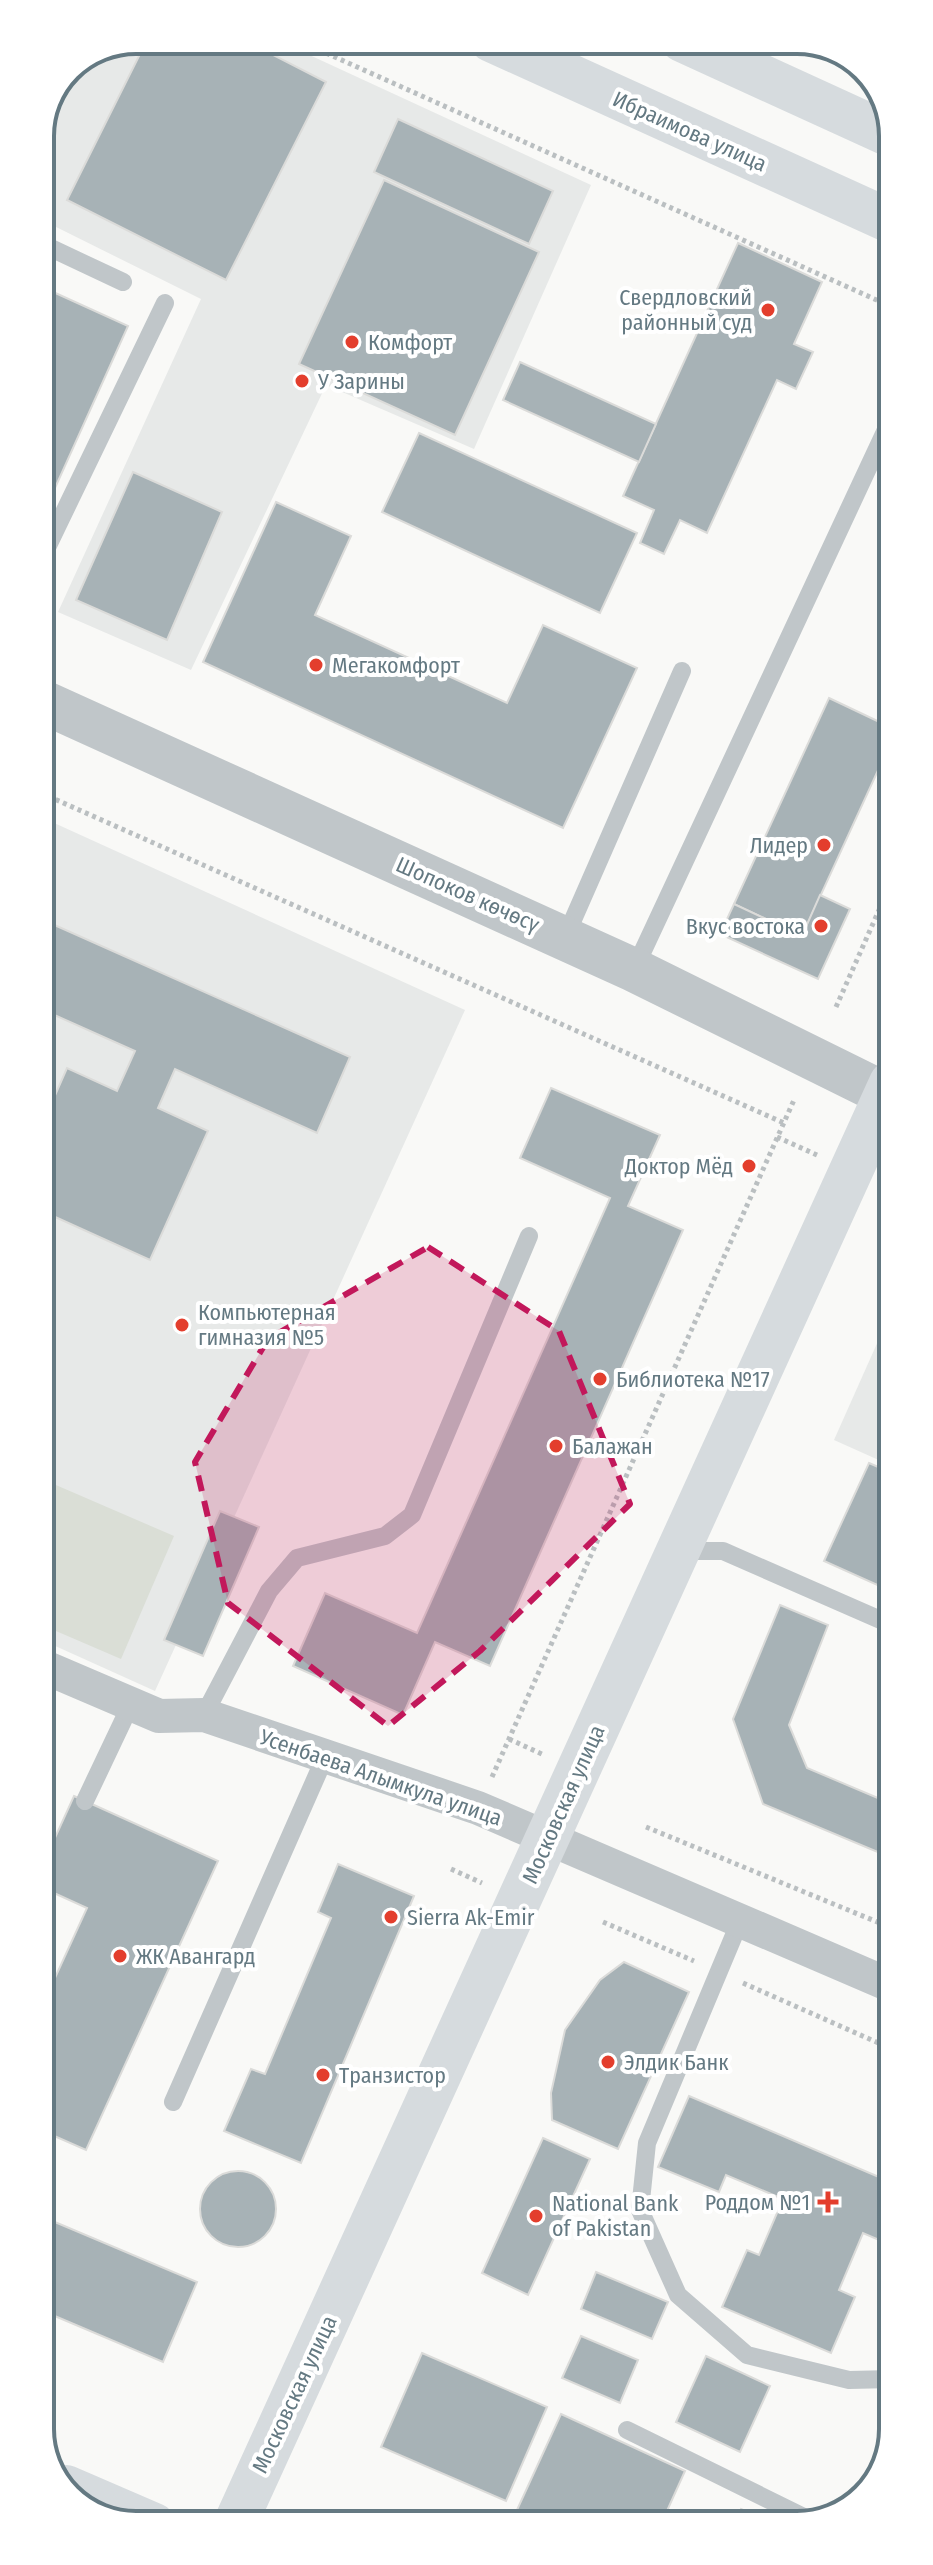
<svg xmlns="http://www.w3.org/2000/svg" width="933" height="2565" font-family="'Fira Sans Condensed',sans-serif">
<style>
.built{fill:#e7e9e8}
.green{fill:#daded6}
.building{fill:#a7b2b6;stroke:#dbdbd9;stroke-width:2}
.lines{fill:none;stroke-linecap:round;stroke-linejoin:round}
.path{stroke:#babfc1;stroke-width:5;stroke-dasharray:4 4;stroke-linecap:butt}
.service{stroke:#c0c6c9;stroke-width:18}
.minor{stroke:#c0c6c9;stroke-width:34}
.tertiary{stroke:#c0c6c9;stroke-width:44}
.secondary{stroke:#d6dbde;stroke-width:44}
.primary{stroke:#d6dbde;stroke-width:44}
.marked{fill:#c2185b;fill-opacity:0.2;stroke:#c2185b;stroke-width:6;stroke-dasharray:16 10;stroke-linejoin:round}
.poi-dot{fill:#e33e2d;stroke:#fff;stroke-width:3}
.labels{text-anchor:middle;stroke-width:8;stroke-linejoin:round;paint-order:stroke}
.street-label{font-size:22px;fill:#647982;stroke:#fff}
.poi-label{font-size:22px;fill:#647982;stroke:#fff;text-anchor:start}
.rim{fill:none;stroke:#647982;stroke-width:4}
</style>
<rect width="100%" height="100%" fill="#f9f9f7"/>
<g class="built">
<path d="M136,40H277L591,185L474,449L326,385L191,670L58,612L201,299L40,219V131L69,68Z"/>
<path d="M41,817L465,1010L155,1691L42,1640Z"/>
<path d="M891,1312L892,1466L834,1440Z"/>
</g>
<path class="green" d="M42,1479L174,1536L121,1659L42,1625Z"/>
<g class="building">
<path d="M147,40H244L326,82L226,280L67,200Z"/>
<path d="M398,119L553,191L529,244L374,172Z"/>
<path d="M384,180L539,252L455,435L299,364Z"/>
<path d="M738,243L822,282L794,344L813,352L796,389L777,380L707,533L680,520L664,554L640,543L654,510L623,496Z"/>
<path d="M40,286L128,326L41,519Z"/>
<path d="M520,362L656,424L639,462L503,400Z"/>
<path d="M419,433L637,533L600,613L382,512Z"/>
<path d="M133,472L222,512L167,640L76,600Z"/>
<path d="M276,502L351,536L315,615L507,703L543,625L637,668L563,828L203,662Z"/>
<path d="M890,542V573L879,568Z"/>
<path d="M829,698L890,727L891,742L802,936L734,904Z"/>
<path d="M820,895L850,909L818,979L720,934L734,904L802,936Z"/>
<path d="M41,919L350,1057L317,1133L175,1069L158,1108L208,1131L150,1260L42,1211V1125L67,1068L117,1091L135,1051L41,1009Z"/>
<path d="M551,1088L660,1135L628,1206L683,1230L490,1666L435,1642L403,1715L293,1666L325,1593L417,1633L610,1198L520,1158Z"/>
<path d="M869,1463L892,1473V1571L884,1588L824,1561Z"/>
<path d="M220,1511L259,1527L203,1656L164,1640Z"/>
<path d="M780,1605L828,1625L789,1725L807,1768L892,1804V1858L763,1804L733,1719Z"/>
<path d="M74,1796L218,1861L86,2150L43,2131V2004L87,1908L43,1888V1864Z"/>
<path d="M338,1864L414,1896L301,2163L224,2131L251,2069L265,2074L331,1918L318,1912Z"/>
<path d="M624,1962L689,1992L618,2149L552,2120L551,2093L565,2030L600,1980Z"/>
<path d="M689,2096L893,2183V2246L863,2233L839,2290L855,2297L831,2353L722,2307L747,2250L759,2255L783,2199L726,2175L719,2192L658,2167Z"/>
<path d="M543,2138L590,2159L528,2295L482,2273Z"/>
<circle cx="238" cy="2209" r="38"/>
<path d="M43,2217L197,2282L163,2362L43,2311Z"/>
<path d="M596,2272L668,2302L652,2339L581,2309Z"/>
<path d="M581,2336L638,2360L620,2403L562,2378Z"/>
<path d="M422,2353L547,2407L506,2501L381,2447Z"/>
<path d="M706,2356L770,2386L740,2452L676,2422Z"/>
<path d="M561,2414L685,2471L662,2522L511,2523Z"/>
<path d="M741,2509L770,2522H735Z"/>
</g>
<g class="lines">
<g class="path">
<path d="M297,40L890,306"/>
<path d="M41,793L784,1123"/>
<path d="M836,1007L891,883"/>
<path d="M777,1137L817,1155"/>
<path d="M509,1739L544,1755"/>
<path d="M492,1777L794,1100"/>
<path d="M646,1827L892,1928"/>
<path d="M451,1869L482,1883"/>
<path d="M603,1922L694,1961"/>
<path d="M743,1983L892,2049"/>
</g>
<g class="service">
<path d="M40,243L123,282"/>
<path d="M41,560L165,303"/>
<path d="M565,938L682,671"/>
<path d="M634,970L890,421"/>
<path d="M678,1551H723L892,1625"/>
<path d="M204,1715L269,1591L297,1558L385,1536L412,1515L529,1236"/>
<path d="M85,1801L131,1704"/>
<path d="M740,1921L647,2143L640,2210L678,2295L747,2355L849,2380L893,2379"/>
<path d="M173,2102L325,1757"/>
<path d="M627,2430L814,2522"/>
</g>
<path class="minor" d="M42,1666L159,1716L204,1715L478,1808L892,1986"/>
<path class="tertiary" d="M41,701L634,970L891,1097"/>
<g class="secondary">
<path d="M491,40L890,221"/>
<path d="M682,40L890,135"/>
<path d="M235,2524L891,1083"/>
</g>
<path class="primary" d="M66,2487L154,2525"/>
</g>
<path class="marked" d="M428,1247L559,1331L630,1504L480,1651L388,1726L228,1603L195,1462L268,1339Z"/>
<g class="poi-dot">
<circle cx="768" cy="310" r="8"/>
<circle cx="352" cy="342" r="8"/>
<circle cx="302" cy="381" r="8"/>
<circle cx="316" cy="665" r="8"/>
<circle cx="824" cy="845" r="8"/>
<circle cx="821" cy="926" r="8"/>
<circle cx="749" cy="1166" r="8"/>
<circle cx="182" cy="1325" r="8"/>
<circle cx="600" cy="1379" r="8"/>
<circle cx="556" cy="1446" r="8"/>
<circle cx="391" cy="1917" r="8"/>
<circle cx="120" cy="1956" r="8"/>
<circle cx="608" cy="2062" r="8"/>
<circle cx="323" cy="2075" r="8"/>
<path d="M824 2190h8v8h8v8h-8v8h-8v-8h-8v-8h8z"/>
<circle cx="536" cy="2216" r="8"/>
</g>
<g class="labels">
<g class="street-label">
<text transform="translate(690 131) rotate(24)" y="8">Ибраимова улица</text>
<text transform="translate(468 894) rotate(24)" y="8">Шопоков көчөсү</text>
<text transform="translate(381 1777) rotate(19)" y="8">Усенбаева Алымкула улица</text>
<text transform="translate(563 1804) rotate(-66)" y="8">Московская улица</text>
<text transform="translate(294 2394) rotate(-65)" y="8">Московская улица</text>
</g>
<g class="poi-label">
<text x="752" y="305" text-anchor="end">Свердловский<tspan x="752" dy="25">районный суд</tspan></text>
<text x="368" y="350">Комфорт</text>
<text x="318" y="389">У Зарины</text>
<text x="332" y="673">Мегакомфорт</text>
<text x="808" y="853" text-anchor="end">Лидер</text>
<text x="805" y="934" text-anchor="end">Вкус востока</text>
<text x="733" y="1174" text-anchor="end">Доктор Мёд</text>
<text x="198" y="1320">Компьютерная<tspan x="198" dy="25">гимназия №5</tspan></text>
<text x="616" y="1387">Библиотека №17</text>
<text x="572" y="1454">Балажан</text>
<text x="407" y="1925">Sierra Ak-Emir</text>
<text x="136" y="1964">ЖК Авангард</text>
<text x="624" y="2070">Элдик Банк</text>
<text x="339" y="2083">Транзистор</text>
<text x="810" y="2210" text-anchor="end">Роддом №1</text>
<text x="552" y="2211">National Bank<tspan x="552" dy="25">of Pakistan</tspan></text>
</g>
</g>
<path d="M0 0H933V2565H0ZM136 54H797A82 82 0 0 1 879 136V2429A82 82 0 0 1 797 2511H136A82 82 0 0 1 54 2429V136A82 82 0 0 1 136 54Z" fill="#fff" fill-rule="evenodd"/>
<path class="rim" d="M136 54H797A82 82 0 0 1 879 136V2429A82 82 0 0 1 797 2511H136A82 82 0 0 1 54 2429V136A82 82 0 0 1 136 54Z"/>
</svg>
